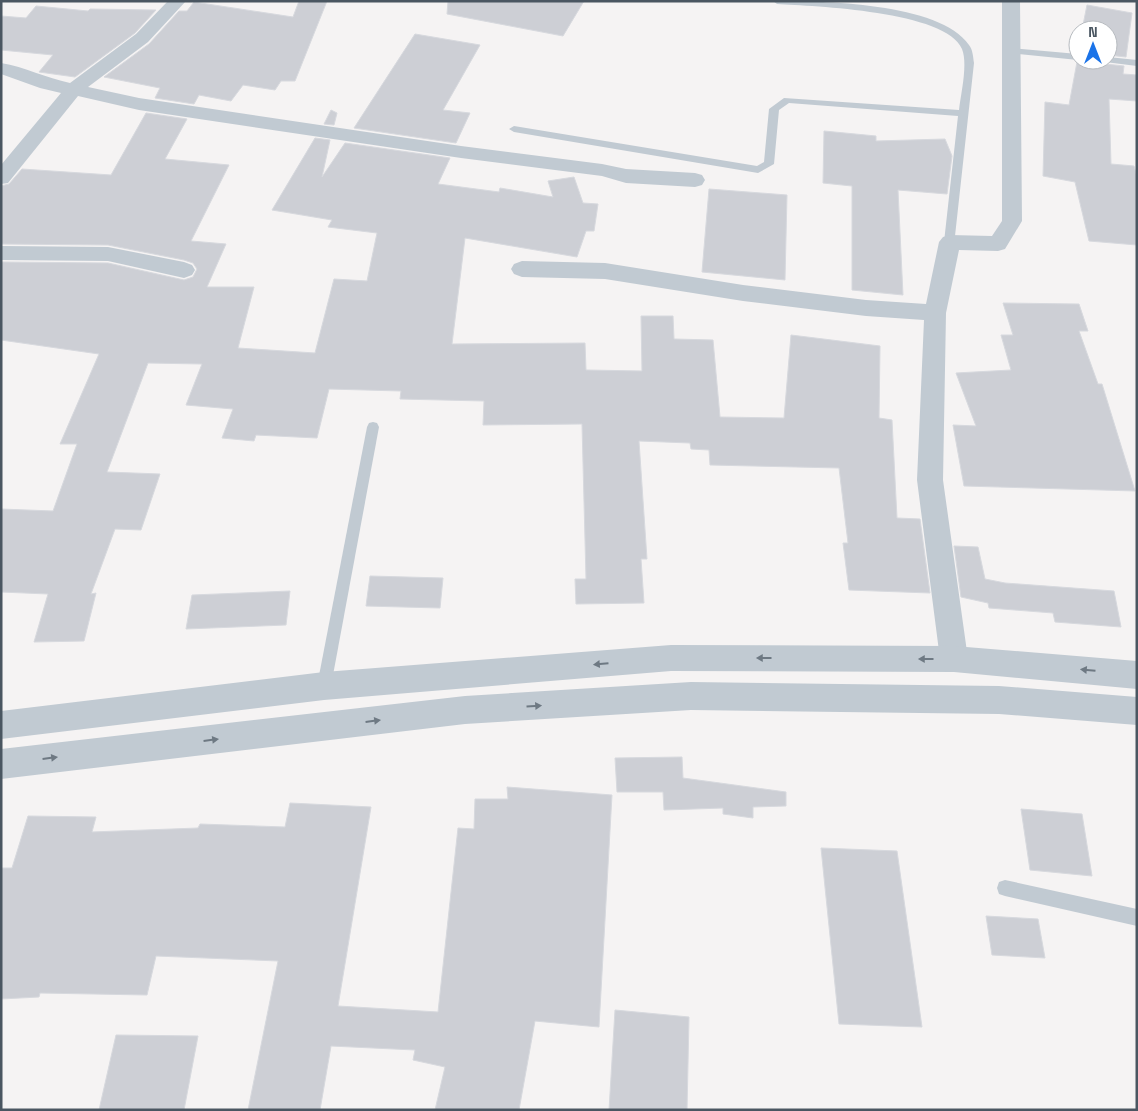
<svg xmlns="http://www.w3.org/2000/svg" width="1138" height="1111" font-family="'Space Grotesk',sans-serif">
<style>
.building{fill:#cdcfd5;stroke:#d7d9de}
.lines{fill:none;stroke-linecap:round;stroke-linejoin:round}
.service{fill:#c1cad2;fill-rule:evenodd}
.minor{fill:#c1cad2;fill-rule:evenodd}
.tertiary{fill:#c1cad2;fill-rule:evenodd}
.oneway{fill:#6e7983}
</style>
<rect width="100%" height="100%" fill="#f5f3f3"/>
<g class="building">
<path d="M299,1H327L295,81H281L275,90L243,85L231,101L199,95L194,104L155,98L160,88L104,77L149,44L179,11H187L194,2L293,17Z"/>
<path d="M448,1H584L563,36L447,14Z"/>
<path d="M1087,5L1132,13L1126,57L1108,55V30H1082Z"/>
<path d="M36,6L88,11L90,9L156,10L135,33L75,77L39,72L53,55L1,50V16L26,18Z"/>
<path d="M415,34L480,45L443,110L470,113L456,143L354,128Z"/>
<path d="M1080,60H1101L1105,64L1124,66L1123,74L1137,75V101L1109,99L1111,164L1134,166L1137,177V245L1089,241L1075,182L1043,176L1045,102L1069,105L1077,62Z"/>
<path d="M331,110L337,113L334,125L324,124Z"/>
<path d="M146,113L187,119L165,159L229,165L191,241L226,244L207,287H254L238,348L315,353L334,279L367,281L377,233L328,227L332,220L272,210L315,138L330,140L322,177L345,143L450,158L438,184L499,192L500,188L553,197L548,181L574,177L583,203L598,204L594,231H586L577,257L465,238L452,344L585,343L586,370L642,371L641,316H673L674,339L713,340L720,417L784,418L791,335L880,346L879,418L892,420L897,518L920,519L930,593L849,590L843,543H848L839,468L710,465L709,450L691,449L690,443L639,441L647,559H641L644,603L576,604L575,579H586L582,424L483,425L484,401L400,399L401,391L329,389L317,438L256,435L254,441L222,438L233,409L186,405L202,364L148,363L107,472L160,474L141,530L115,529L91,594L96,593L84,641L34,642L48,594L1,592V509L53,511L77,444H60L99,354L1,340V262L108,263L184,280L193,277L197,269L193,263L184,260L108,245L1,244V186L9,184L22,169L111,175Z"/>
<path d="M824,131L876,136V141L945,139L952,156L947,194L898,190L903,295L852,290V186L823,183Z"/>
<path d="M709,189L787,195L785,280L702,272Z"/>
<path d="M1003,303L1079,304L1088,331H1079L1098,384H1102L1135,491L964,486L953,425L976,426L956,373L1011,370L1001,335H1013Z"/>
<path d="M954,546L978,547L985,579L1005,583L1114,591L1121,627L1055,622L1053,613L989,608L988,603L961,597Z"/>
<path d="M370,576L443,578L440,608L366,606Z"/>
<path d="M290,591L286,625L186,629L192,595Z"/>
<path d="M682,757L683,778L786,792V806L753,807V818L723,814V808L664,810L663,792H617L615,758Z"/>
<path d="M507,787L612,795L599,1027L535,1021L519,1110H435L445,1067L413,1060L415,1050L331,1046L320,1110H248L278,961L156,956L147,995L40,993L39,997L1,999V868H12L28,816L96,817L92,832L198,828L200,824L285,827L290,803L371,807L338,1006L438,1012L458,828L474,829L475,799H508Z"/>
<path d="M1021,809L1082,814L1092,876L1030,870Z"/>
<path d="M821,848L897,851L922,1027L839,1024Z"/>
<path d="M986,916L1038,919L1045,958L992,955Z"/>
<path d="M615,1010L689,1017L687,1110H609Z"/>
<path d="M116,1035L198,1036L184,1110H99Z"/>
</g>
<g class="lines">
<g class="service">
<path d="M773,1C820,1 940,2 969,45C973,50 973,57 974,63L954,245H946L944,242L958,116L789,103L779,110L774,164L758,173L514,132L509,129L514,126L757,166L764,162L769,109L784,98L959,110C961,93 968,64 962,49C947,11 813,6 777,4Z"/>
<path d="M1011,48L1078,54V60L1008,53V49Z"/>
<path d="M1108,57L1137,60V66L1105,62L1103,60H1108Z"/>
<path d="M373,422L377,423L379,427L331,686L329,691L324,693L319,691L317,686L367,427L369,423Z"/>
<path d="M1005,880L1137,909V926L1005,896L999,894L997,888L999,882Z"/>
</g>
<g class="minor">
<path d="M168,1H186L148,42L88,87L139,98L461,146L602,164L626,169L695,173L702,175L705,180L702,185L695,187L626,183L602,176L461,158L139,110L78,96L8,183L1,184V165L61,93L40,88L1,74V63C25,67 46,78 70,83L136,34Z"/>
<path d="M1002,1H1020L1022,221L1005,249L998,251L959,250L946,313L943,480L968,659L964,668L954,672L944,668L940,659L917,480L924,320L866,316L743,301L605,279L522,277L514,274L511,269L514,264L522,261L605,263L743,285L866,300L926,304L939,242L943,237L950,235L992,236L1002,221Z"/>
<path d="M1,246L108,247L184,262L192,265L195,270L192,275L184,278L108,261L1,260Z"/>
</g>
<g class="tertiary">
<path d="M671,645L954,646L1137,661V689L954,672L671,671L324,700L1,739V711L324,672Z"/>
<path d="M691,682L999,686L1137,697V725L999,714L691,710L465,724L1,779V749L465,696Z"/>
</g>
</g>
<defs><path id="oneway-solid" d="M-6-.8H1V-3.2L6.5 0L1 3.2V.8H-6Z" transform="scale(1.25)"/></defs>
<g class="oneway">
<use href="#oneway-solid" transform="translate(764 658) rotate(-180)"/>
<use href="#oneway-solid" transform="translate(926 659) rotate(-180)"/>
<use href="#oneway-solid" transform="translate(601 664) rotate(175)"/>
<use href="#oneway-solid" transform="translate(1088 670) rotate(-175)"/>
<use href="#oneway-solid" transform="translate(534 706) rotate(-4)"/>
<use href="#oneway-solid" transform="translate(373 721) rotate(-7)"/>
<use href="#oneway-solid" transform="translate(211 740) rotate(-7)"/>
<use href="#oneway-solid" transform="translate(50 758) rotate(-7)"/>
</g>
<rect width="1138" height="1111" fill="none" stroke="#4a5661" stroke-width="5"/>
<g transform="translate(1093 45)"><circle r="24" fill="#ffffff" stroke="#b7bbc0"/>
<path d="M0-4L9 19L0 12L-9 19Z" fill="#1a73e8"/>
<text y="-8" font-size="14" font-weight="bold" text-anchor="middle" fill="#4a5661">N</text>
</g>
</svg>
